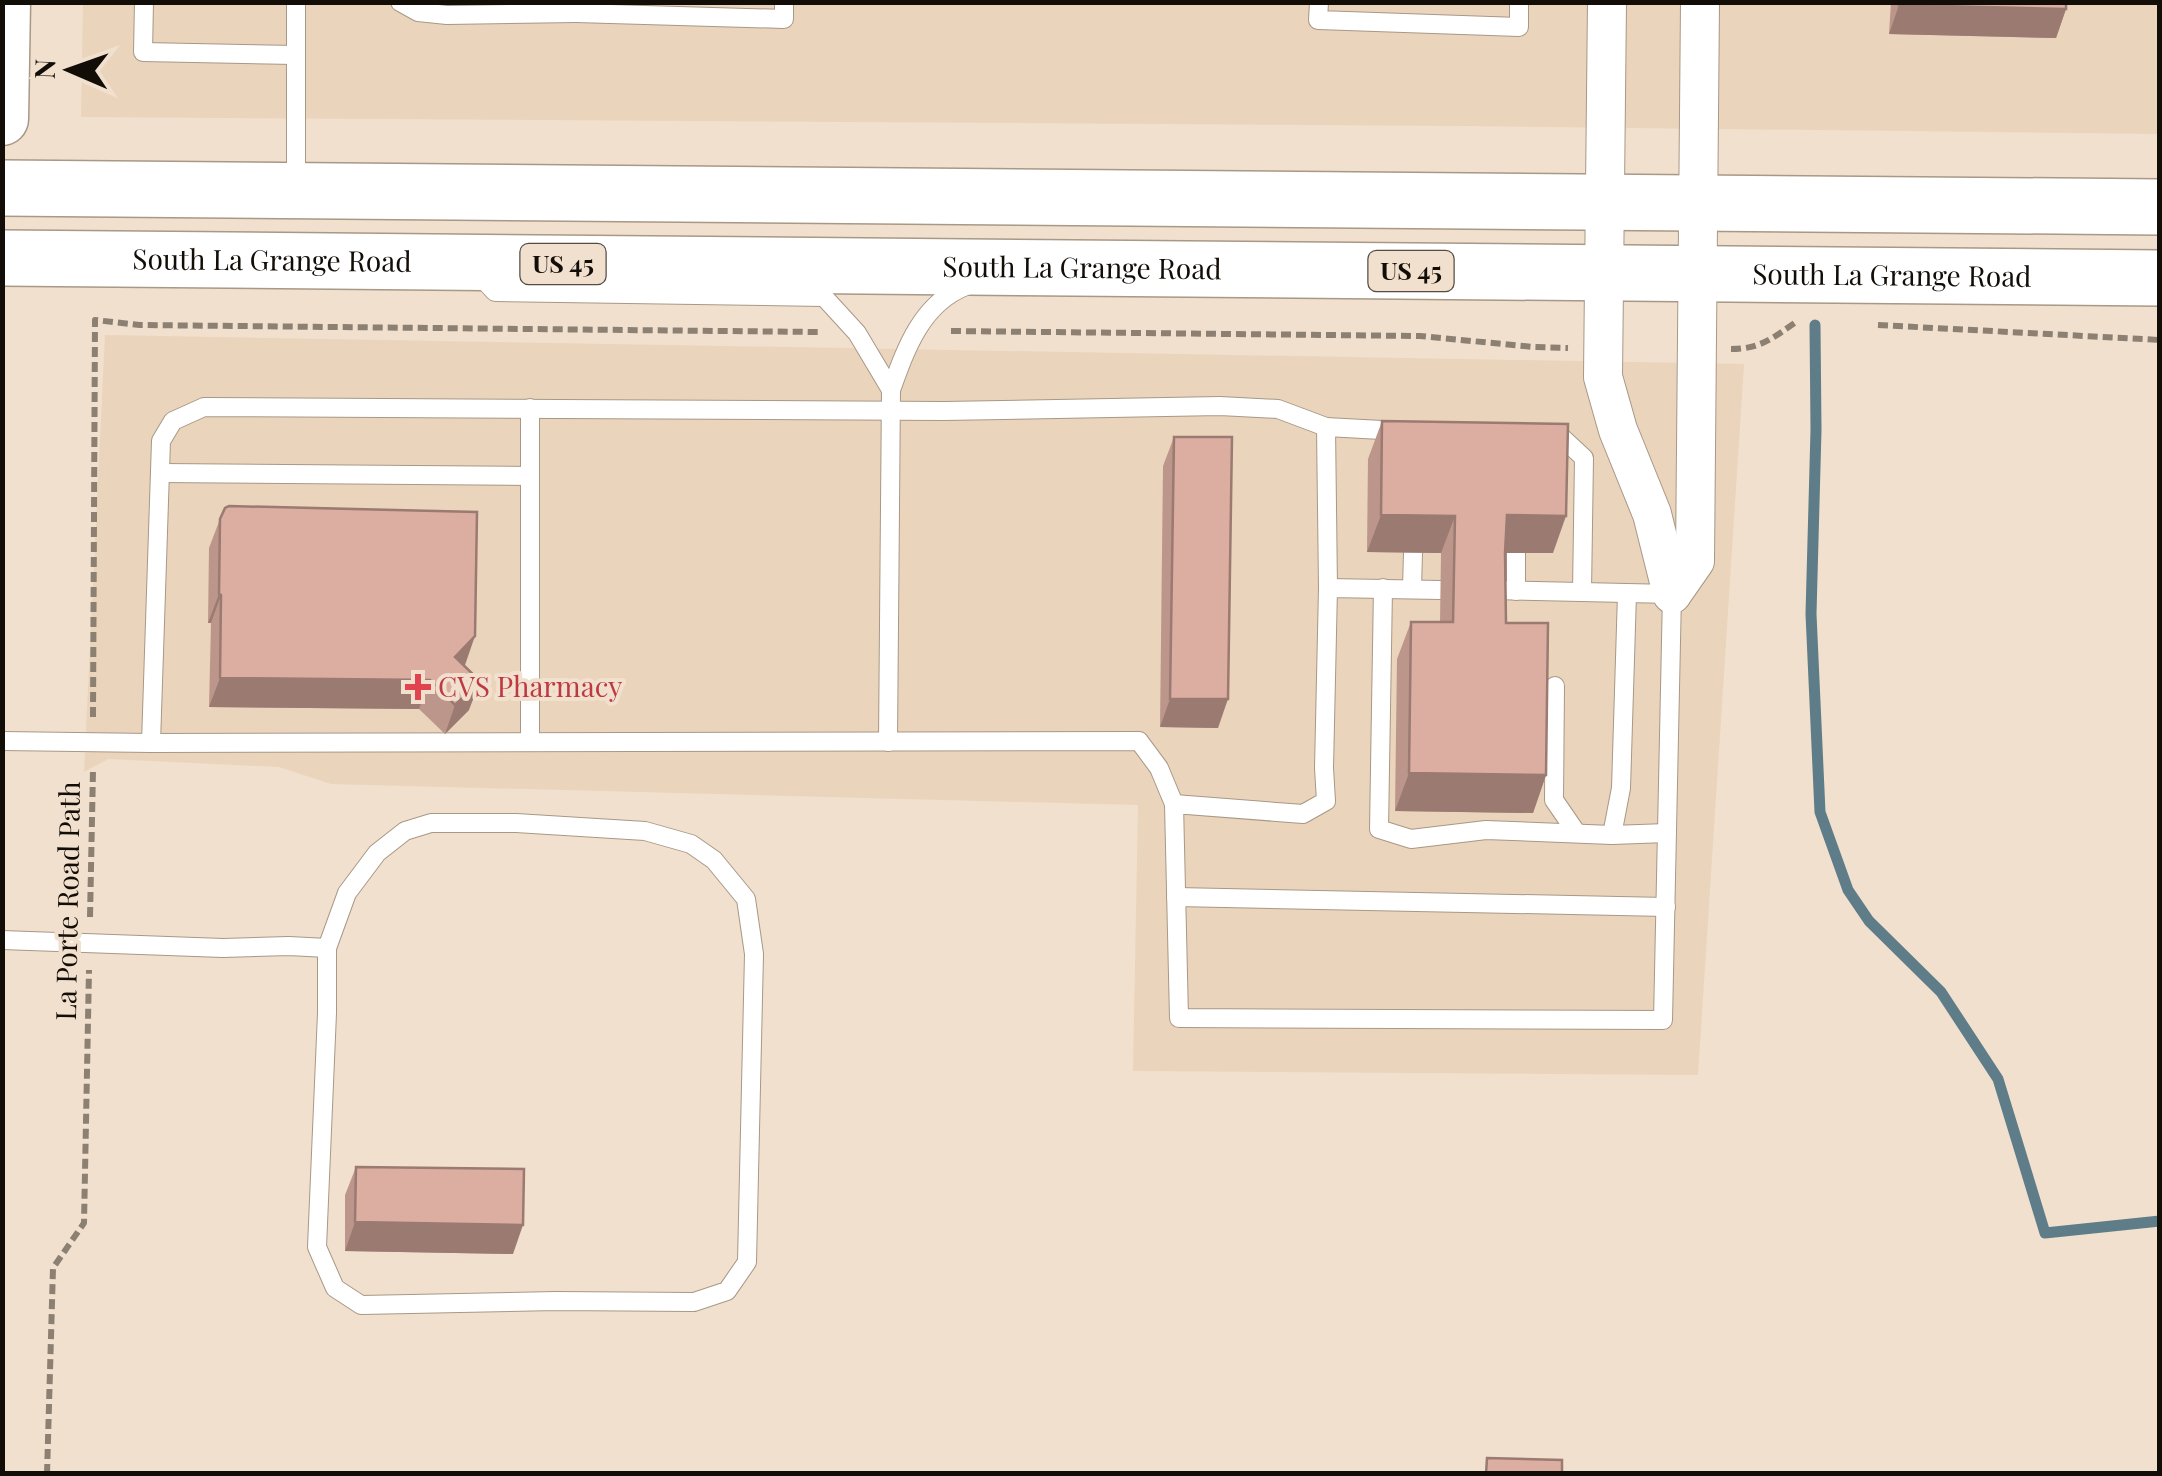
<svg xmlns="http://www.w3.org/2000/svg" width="2162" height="1476" font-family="'Playfair Display',serif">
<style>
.built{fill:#ead4bc}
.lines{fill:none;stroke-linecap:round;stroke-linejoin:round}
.stream{stroke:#5e7d88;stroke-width:11}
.lane-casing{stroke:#a89886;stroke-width:20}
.street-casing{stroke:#a89886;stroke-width:40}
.secondary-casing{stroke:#a89886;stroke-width:55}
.primary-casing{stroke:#a89886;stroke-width:58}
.path{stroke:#8c8073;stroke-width:6;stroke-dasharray:10 5;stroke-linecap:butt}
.lane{stroke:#fff;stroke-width:18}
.street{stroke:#fff;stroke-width:38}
.secondary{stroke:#fff;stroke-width:52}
.primary{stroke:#fff;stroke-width:55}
.wall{fill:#bd968b}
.shaded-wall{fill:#9a7a71}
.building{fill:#dcaea2;stroke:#9a7a71;stroke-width:2.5}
.health-dot{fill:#e0444e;stroke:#f1e0ce;stroke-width:4}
.labels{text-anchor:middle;stroke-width:8;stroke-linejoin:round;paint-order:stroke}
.shield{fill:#f1e0ce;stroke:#564c43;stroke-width:2.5}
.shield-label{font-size:25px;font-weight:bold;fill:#130d07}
.street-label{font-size:28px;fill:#130d07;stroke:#f1e0ce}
.health-label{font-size:28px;fill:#be3a42;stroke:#f1e0ce;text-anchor:start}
</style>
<rect width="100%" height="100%" fill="#f1e0ce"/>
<g class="built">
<path d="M83,3H2159V134L1465,126L81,117Z"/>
<path d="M105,335L1744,364L1698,1075L1133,1071L1138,805L331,784L279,767L108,759L84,772Z"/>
</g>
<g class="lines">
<path class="stream" d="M1815,325L1816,430L1811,614L1820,812L1848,890L1869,921L1941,992L1998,1079L2045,1233L2160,1221"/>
<defs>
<g id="lane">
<path d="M144,2L143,52L295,55"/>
<path d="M296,2V185"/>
<path d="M400,2L418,12L447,15L576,13"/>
<path d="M576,2V13L784,19V2"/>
<path d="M1319,2L1318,20L1519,27V2"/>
<path d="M478,274L495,292L824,297L857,333L891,390"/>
<path d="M1326,427L1400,431"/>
<path d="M1548,433H1557L1584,458L1582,592"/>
<path d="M160,473L530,476"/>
<path d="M1383,588L1379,829L1411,839L1486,830L1612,835L1667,833"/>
<path d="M1412,588L1413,553"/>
<path d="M1441,590L1328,588L1324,768L1326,801L1303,814L1174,804L1179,1018L1663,1020L1672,594L1491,590"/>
<path d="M1516,591V553"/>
<path d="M1555,686L1554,800L1576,832"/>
<path d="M2,741L151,743L1139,741L1159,768L1174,804"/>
<path d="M530,742V408"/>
<path d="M888,742L891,390C906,348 922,303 966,286"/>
<path d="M151,743L161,441L173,421L204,407L944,411L1220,406L1278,409L1326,427L1328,588"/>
<path d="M431,823H516L645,831L691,844L714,860L746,899L754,954L747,1262L727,1291L694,1302L556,1301L361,1305L335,1288L317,1247L327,1013V948L347,893L377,853L405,831Z"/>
<path d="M1612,835L1621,788L1627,594"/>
<path d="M1176,897L1666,907"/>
<path d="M2,940L223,948L289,946L327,948"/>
</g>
<g id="street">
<path d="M1607,2L1603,377L1618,430L1652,514L1672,594"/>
<path d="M1672,594L1695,561L1700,2"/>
</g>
<path id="secondary" d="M2,119L4,2"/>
<g id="primary">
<path d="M2,188L2160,207"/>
<path id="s1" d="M2,258L2160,278"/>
</g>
</defs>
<use href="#lane" class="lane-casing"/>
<use href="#street" class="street-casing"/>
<use href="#secondary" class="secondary-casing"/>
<use href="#primary" class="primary-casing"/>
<g class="path">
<path d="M1878,325L2160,340"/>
<path d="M951,331L1420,336L1534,347L1568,348"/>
<path d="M1731,349C1760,349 1773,338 1796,322"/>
<path d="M93,717L95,320L140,325L819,332"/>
<path d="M90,917L93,770"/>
<path d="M47,1474L53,1268L84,1223L89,970"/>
</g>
<use href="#lane" class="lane"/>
<use href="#street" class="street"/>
<use href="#secondary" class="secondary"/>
<use href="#primary" class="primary"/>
</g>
<g class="wall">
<path d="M1891,2H2066V9L2056,38L1889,34Z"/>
<path d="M1382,421L1553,553H1505L1506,623L1546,775L1533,813L1395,811L1397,659L1411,622H1440L1441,553L1367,552L1368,459Z"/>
<path d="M1174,437L1218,728L1160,727L1163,466Z"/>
<path d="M220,519L465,665L469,710L445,734L419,709L209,707L211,623H208L209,548Z"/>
<path d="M356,1167L513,1254L345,1251V1195Z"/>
</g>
<g class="shaded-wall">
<path d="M1899,5L2066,9L2056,38L1889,34Z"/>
<path d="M1381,515L1455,516L1441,553L1367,552Z"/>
<path d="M1507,515L1566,516L1553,553H1494Z"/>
<path d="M219,594L221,595L211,623H208Z"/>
<path d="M475,636L465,665L444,685L455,657Z"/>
<path d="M220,678L430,680L419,709L209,707Z"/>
<path d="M480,681L469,710L445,734L455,705Z"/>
<path d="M1170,699H1228L1218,728L1160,727Z"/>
<path d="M1409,773L1546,775L1533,813L1395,811Z"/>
<path d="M355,1222L523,1225L513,1254L345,1251Z"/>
</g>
<g class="building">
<path d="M1899,2H2066V9L1899,5Z"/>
<path d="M1382,421L1568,424L1566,516L1507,515L1505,553L1506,623H1548L1546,775L1409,773L1411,622H1453L1455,516L1381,515Z"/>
<path d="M1174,437H1232L1228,699H1170Z"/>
<path d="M229,506L477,512L475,636L455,657L480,681L455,705L430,680L220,678L221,595L219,594L220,519L225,508Z"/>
<path d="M356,1167L524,1169L523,1225L355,1222Z"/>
<path d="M1487,1458L1562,1460V1474H1486Z"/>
</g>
<path class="health-dot" d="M413 672h10v10h10v10h-10v10h-10v-10h-10v-10h10z"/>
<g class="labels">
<g class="shield">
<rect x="520.5" y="244" width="85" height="40" rx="8"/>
<rect x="1368.5" y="251" width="85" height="40" rx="8"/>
</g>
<g class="shield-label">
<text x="563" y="273">US 45</text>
<text x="1411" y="280">US 45</text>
</g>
<g class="street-label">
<text dy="10" stroke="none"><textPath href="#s1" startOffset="270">South La Grange Road</textPath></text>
<text dy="10" stroke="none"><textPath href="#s1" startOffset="1080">South La Grange Road</textPath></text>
<text dy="10" stroke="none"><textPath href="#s1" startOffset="1890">South La Grange Road</textPath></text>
<text transform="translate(68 901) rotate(-89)" y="10">La Porte Road Path</text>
</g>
<g class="health-label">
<text x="438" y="697">CVS Pharmacy</text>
</g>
</g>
<rect width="2162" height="1476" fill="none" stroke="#130d07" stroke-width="10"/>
<g transform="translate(70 70) rotate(272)" stroke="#f1e0ce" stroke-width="8" paint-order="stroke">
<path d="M0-8L18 38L0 25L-18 38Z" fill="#130d07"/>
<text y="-15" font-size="28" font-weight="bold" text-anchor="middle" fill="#130d07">N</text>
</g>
</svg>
